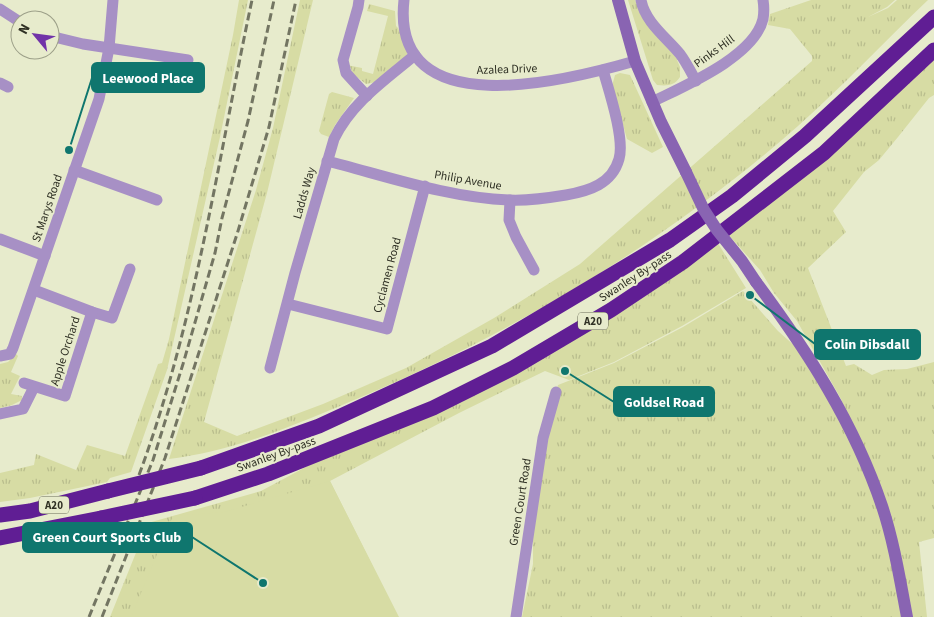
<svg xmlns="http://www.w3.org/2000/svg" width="934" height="617" font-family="'Source Sans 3',sans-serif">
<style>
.grass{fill:url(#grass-tufts)}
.garden{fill:#d7dca4}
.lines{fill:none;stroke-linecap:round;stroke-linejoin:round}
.street{stroke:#a790c5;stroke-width:11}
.secondary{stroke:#8964b2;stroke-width:12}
.highway{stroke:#601e94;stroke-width:15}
.rail{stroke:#737562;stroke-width:3;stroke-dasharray:8 4;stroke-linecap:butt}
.secondary-bridge{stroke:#8964b2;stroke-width:12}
.highway-bridge{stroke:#601e94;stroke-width:15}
.labels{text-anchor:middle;stroke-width:4;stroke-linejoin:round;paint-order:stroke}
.shield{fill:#e7ebcc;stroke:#666856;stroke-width:1}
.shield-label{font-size:11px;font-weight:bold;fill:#2f3024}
.street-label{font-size:12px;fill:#2f3024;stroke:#e7ebcc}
.leader{fill:none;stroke:#0f766e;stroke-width:2}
.callout-dot{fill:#0f766e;stroke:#e7ebcc;stroke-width:2}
.callout{fill:#0f766e;stroke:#0f766e;stroke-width:2}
.callout-label{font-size:14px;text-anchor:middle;font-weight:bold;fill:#fff}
</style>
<defs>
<pattern id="grass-tufts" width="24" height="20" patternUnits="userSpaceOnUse" patternTransform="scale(1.25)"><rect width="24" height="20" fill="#d7dca4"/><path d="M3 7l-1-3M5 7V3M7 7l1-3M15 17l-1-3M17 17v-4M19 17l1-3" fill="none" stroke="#b9bd8d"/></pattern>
</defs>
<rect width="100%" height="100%" fill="#e7ebcc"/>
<g class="grass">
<path d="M239,0H248L220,137L167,370L131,472L110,478L107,482L30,498L0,502V473L34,465L36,454L76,470L87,445L125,456L158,364L162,363L169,339L233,35Z"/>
<path d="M300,0H313L308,21L267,193L204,422L237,436L323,404L406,368L494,318L580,264L812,61V56L790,29L768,25L770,14L811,0H895L887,7L868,17L888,8L897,0H928C884,42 843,86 798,126C671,238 521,329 366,395C302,422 237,451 169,459L256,190L273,128Z"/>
<path d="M628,0H635L641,14L679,59L677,60L680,67V77C674,86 667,86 657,85L653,80Z"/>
<path d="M369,4L395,11L396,26L398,28L407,49V56L376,82L366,84L352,73L351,68L348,67L347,65L362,68V71L373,74L388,16L367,11Z"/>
<path d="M934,51V95L929,98L898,137L879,160L864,172L833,211L846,232L808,268L846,366L854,364L872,375L884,370L907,369L934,362V538L919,542L927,617H909L882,506L841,399L797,321L774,293L760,270L725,231Z"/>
<path d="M620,73L630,75L663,147L652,153L627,139L612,86L615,75Z"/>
<path d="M332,92L354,98L335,125L329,137L321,134L319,131L329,94Z"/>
<path d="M714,237L746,288L682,326L614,362L569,380L545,371L459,413L330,481L398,617H110L148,523L261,491L345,446L513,368Z"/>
<path d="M743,291L778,331L806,356L834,401L880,507L906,617H522L533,564V511L544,439L558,385L614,363L683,327Z"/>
<path d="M16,354L18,356L11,372L20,376L11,394L22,396V400L12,405L0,408V364L8,362Z"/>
</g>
<path class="garden" d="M330,481L399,617H131L173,516L224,512Z"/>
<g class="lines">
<g class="street">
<path d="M359,0L358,7L343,60L346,73L367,96"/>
<path d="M404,0C390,126 566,81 635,61"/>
<path d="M641,0C645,22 666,37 680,54C686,62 691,72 696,81"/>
<path d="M0,9L20,22"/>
<path d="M50,36L83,44L188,60"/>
<path d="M0,83L8,87"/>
<path d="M652,102C684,86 754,57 763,19C764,13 764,6 763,0"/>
<path d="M327,161C386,176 449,198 509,200C528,201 548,198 566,195C589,191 612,184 619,159C625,139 609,91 603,70"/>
<path d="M74,170L157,200"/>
<path d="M510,200L509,220L516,237L534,270"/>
<path d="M0,239L45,256"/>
<path d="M34,290L92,312L112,318L130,269"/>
<path d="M288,304L387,329L425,186"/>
<path d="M0,356L10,354L13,348L99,99L109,48L113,0"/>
<path d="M270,368L295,273L334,139C351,103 385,80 415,55"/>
<path d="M24,383L65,396L92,312"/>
<path d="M0,414L23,409L34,387"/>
<path d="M516,617L543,438L556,392"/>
</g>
<g class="secondary">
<path d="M618,0L635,61L661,122L686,172"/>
<path d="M756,282C808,352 854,423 882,506C894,542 900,580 907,617"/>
</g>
<g class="highway">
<path d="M201,468L319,426L492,346L670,240L732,196L805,136L934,17"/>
<path d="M195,498L268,474L433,408L513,368L611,310L683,262L824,153L934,50"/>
<path d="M0,515L30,511L108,491"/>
<path d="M0,538L101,518"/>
</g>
<g class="rail">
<path d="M139,475C196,321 218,159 252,0"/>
<path d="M89,617L153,460L183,364L215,253L222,218L248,121L274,0"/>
<path d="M102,617L165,458L238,231L269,127L296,0"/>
</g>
<path class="secondary-bridge" d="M686,172L704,210L717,230L742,261L756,282"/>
<g class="highway-bridge">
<path d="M108,491L201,468"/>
<path d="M101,518L195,498"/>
</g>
</g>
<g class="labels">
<g class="shield">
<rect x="578" y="312.5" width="30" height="17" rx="4"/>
<rect x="39" y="496.5" width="30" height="17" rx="4"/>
</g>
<g class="shield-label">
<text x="593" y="325">A20</text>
<text x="54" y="509">A20</text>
</g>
<g class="street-label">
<text transform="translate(714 51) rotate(-36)" y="4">Pinks Hill</text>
<text transform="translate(507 69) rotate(-2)" y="4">Azalea Drive</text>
<text transform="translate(468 180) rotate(10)" y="4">Philip Avenue</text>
<text transform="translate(304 193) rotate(-74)" y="4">Ladds Way</text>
<text transform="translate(47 208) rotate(-71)" y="4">St Marys Road</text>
<text transform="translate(387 275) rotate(-75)" y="4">Cyclamen Road</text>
<text transform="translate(635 276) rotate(-33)" y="4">Swanley By-pass</text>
<text transform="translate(65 351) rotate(-72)" y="4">Apple Orchard</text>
<text transform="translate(276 454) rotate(-20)" y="4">Swanley By-pass</text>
<text transform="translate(520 502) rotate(-81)" y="4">Green Court Road</text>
</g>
</g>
<path class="leader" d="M69 150L92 78M750 295L815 344M565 371L614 402M263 583L192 537"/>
<g class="callout-dot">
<circle cx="69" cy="150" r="5"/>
<circle cx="750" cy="295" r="5"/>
<circle cx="565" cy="371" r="5"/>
<circle cx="263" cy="583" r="5"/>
</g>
<g class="callout">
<rect x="92" y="63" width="112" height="29" rx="5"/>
<rect x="815" y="330" width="105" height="29" rx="5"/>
<rect x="614" y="387" width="100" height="29" rx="5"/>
<rect x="23" y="523" width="169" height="29" rx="5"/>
</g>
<g class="callout-label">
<text x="148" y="83">Leewood Place</text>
<text x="867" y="349">Colin Dibsdall</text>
<text x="664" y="407">Goldsel Road</text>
<text x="107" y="542">Green Court Sports Club</text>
</g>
<g transform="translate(35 35) rotate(299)"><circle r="24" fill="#e7ebcc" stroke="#9da089"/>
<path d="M0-4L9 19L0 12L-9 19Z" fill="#7133a8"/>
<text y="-8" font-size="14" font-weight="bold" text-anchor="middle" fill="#2f3024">N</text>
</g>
</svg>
